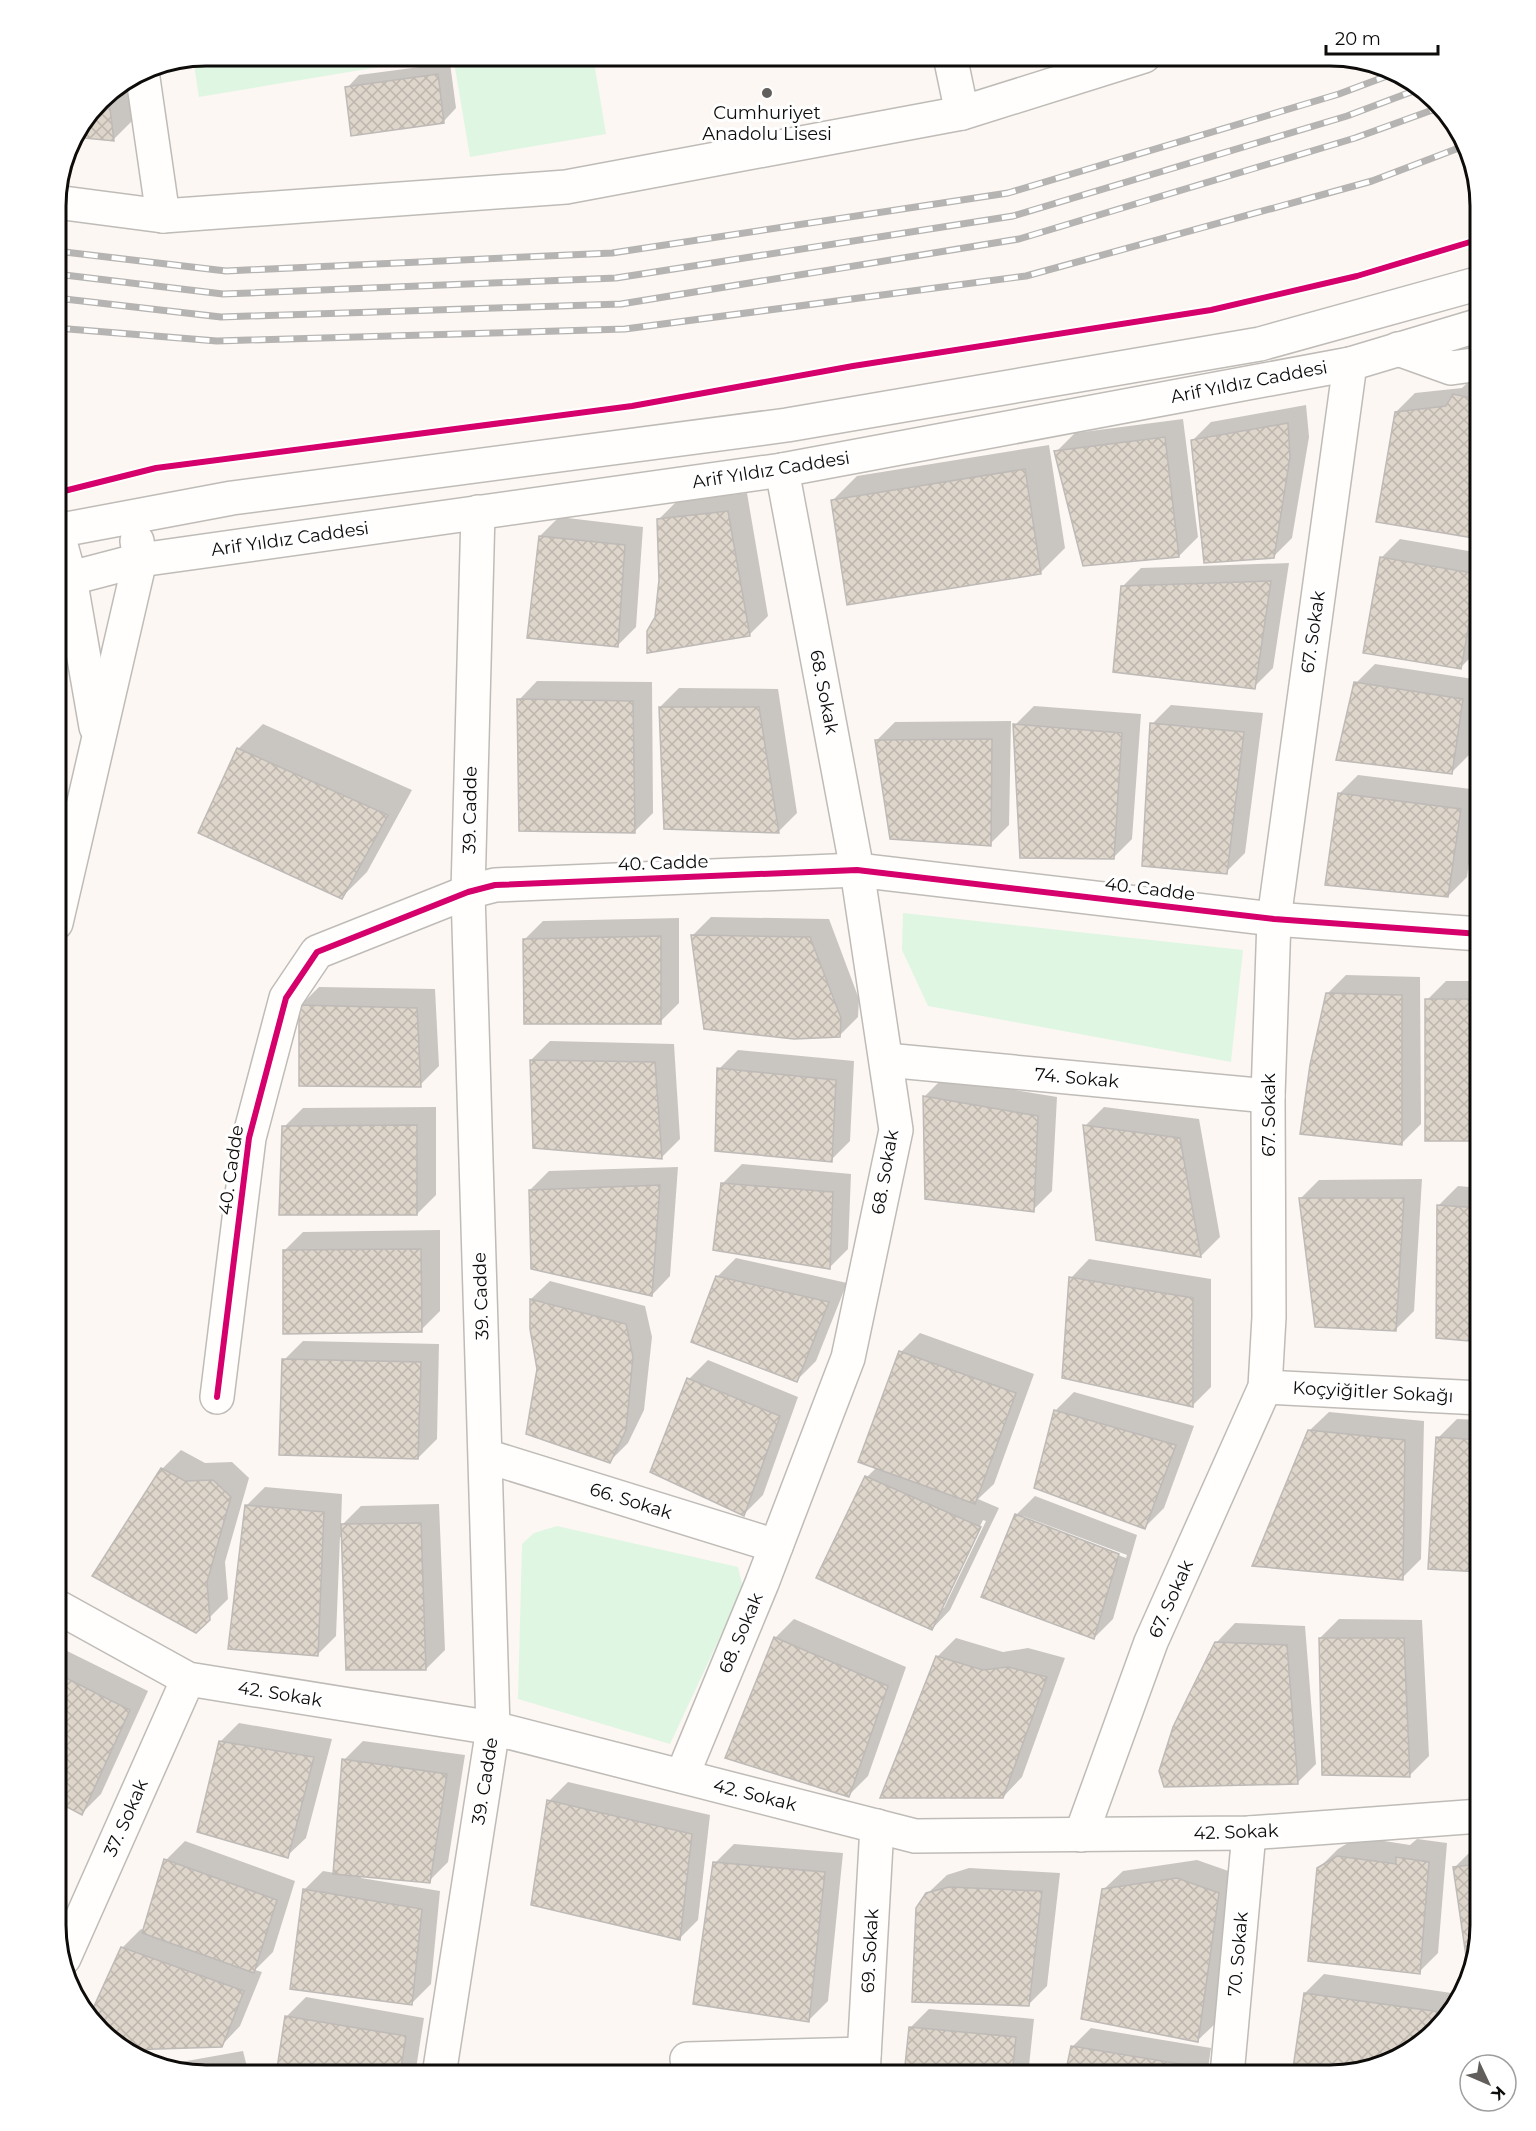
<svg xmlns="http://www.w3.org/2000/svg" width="1536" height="2131" font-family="Montserrat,sans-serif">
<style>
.green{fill:#dff6e3}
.shadow{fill:#0003;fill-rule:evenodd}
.building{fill:url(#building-cross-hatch);stroke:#bebab7;stroke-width:1.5}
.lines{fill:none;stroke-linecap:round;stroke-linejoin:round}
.street-casing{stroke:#bfbcb8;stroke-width:36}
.secondary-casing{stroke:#bfbcb8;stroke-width:36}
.street{stroke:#fffefd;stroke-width:33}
.secondary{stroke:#fffefd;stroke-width:33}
.rail-casing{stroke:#b5b4b3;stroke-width:7}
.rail{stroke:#fff;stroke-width:4.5;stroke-dasharray:14;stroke-linecap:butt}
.cycleway-casing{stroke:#fff;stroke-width:10}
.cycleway{stroke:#d6006c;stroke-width:6}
.poi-dot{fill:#615e5b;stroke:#fff;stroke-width:2}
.labels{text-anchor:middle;stroke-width:6;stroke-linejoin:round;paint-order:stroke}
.poi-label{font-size:18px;fill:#0e0c0a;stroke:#fff}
.street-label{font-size:18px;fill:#0e0c0a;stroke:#fff}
.rim{fill:none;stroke:#0e0c0a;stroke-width:3}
</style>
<defs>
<pattern id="building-cross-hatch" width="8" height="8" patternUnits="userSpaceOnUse" patternTransform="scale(1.5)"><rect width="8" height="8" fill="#ded5cb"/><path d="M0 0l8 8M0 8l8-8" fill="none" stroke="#bdb6ad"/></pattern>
</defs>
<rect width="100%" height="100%" fill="#fcf7f2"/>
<g class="green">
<path d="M206,56H445L199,97L193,58Z"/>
<path d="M453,56H593L606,134L470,157Z"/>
<path d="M903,913L1243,950L1231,1062L928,1006L902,950Z"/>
<path d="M557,1526L738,1567L743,1588L670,1744L518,1699L522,1544L534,1533Z"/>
</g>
<g class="shadow">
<path d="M450,63L456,108L444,121L353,134L347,88L359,75Z"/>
<path d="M127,81L132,121L113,140L74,136L107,93Z"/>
<path d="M1474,376L1480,378V538L1378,521L1396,412L1415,393L1462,388Z"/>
<path d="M1306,405L1309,437L1292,538L1273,557L1192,441L1211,422Z"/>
<path d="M1183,419L1198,537L1179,556L1056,452L1075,433Z"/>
<path d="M1049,445L1065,548L1040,573L832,501L857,476Z"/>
<path d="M747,493L768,616L749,635L657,618L661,580L658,520L677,501Z"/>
<path d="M559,517L643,527L636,627L617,646L540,536Z"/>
<path d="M1400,539L1480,553V648L1461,667L1381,558Z"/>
<path d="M1289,563L1273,668L1254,687L1122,587L1141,568Z"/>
<path d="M56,661L65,672L67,688L56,759Z"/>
<path d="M1375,664L1480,680L1470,754L1451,773L1356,683Z"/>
<path d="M537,681L652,682L653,813L634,832L519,700Z"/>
<path d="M679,688L778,689L797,813L778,832L660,707Z"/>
<path d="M1171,705L1263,713L1245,853L1226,872L1152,724Z"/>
<path d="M1034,706L1141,714L1132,839L1113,858L1015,725Z"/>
<path d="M1011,721L1009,825L990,844L876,741L895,722Z"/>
<path d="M263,724L412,790L367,872L342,897L238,749Z"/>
<path d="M1358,775L1479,790L1467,877L1448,896L1339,794Z"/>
<path d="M1480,877V897H1479Z"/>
<path d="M711,917L829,919L859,999L858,1017L839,1036L692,936Z"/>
<path d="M679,918V1003L660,1022L524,940L543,921Z"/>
<path d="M1346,975L1420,977L1421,1124L1402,1143L1327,994Z"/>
<path d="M1446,981H1480V1140L1426,1139L1427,1000Z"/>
<path d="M319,987L435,989L439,1066L420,1085L300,1006Z"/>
<path d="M550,1041L674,1044L680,1139L661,1158L531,1060Z"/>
<path d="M738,1050L854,1061L850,1141L831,1160L719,1069Z"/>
<path d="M943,1078L1057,1097L1052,1191L1033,1210L924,1097Z"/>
<path d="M436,1107V1195L417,1214L284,1127L303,1108Z"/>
<path d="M1104,1107L1199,1119L1220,1237L1201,1256L1097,1239L1085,1126Z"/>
<path d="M742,1164L851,1174L848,1249L829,1268L723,1183Z"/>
<path d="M678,1167L670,1276L652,1295L530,1190L549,1171Z"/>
<path d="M1422,1179L1414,1311L1395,1330L1300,1199L1319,1180Z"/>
<path d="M1458,1186L1480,1188V1340L1437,1337L1439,1205Z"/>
<path d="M440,1230V1311L421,1330L284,1251L303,1232Z"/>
<path d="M736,1258L847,1283L816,1361L797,1380L717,1277Z"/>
<path d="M1089,1259L1211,1279V1387L1192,1406L1071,1278Z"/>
<path d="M550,1281L645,1306L652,1337L644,1410L628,1443L609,1462L538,1369L531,1299Z"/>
<path d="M920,1333L1034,1374L994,1484L978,1499L999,1508L950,1610L932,1629L867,1477L877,1467L901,1352ZM983,1520L986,1521L944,1608H941Z"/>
<path d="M303,1341L439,1344L437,1439L418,1458L284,1360Z"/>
<path d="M708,1360L798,1397L763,1495L744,1514L689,1379Z"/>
<path d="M1074,1392L1194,1426L1164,1508L1145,1527L1055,1411Z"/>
<path d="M1329,1412L1424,1421L1421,1559L1402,1578L1309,1431Z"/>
<path d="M1457,1419L1480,1420V1571L1430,1568L1438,1438Z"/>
<path d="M181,1450L205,1463L232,1462L249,1478L225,1562L228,1599L196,1631L162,1469Z"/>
<path d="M265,1487L342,1494L341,1526L361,1506L439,1504L445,1650L426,1669L343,1537H340L336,1636L317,1655L246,1506Z"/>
<path d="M1035,1496L1137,1535L1113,1619L1094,1638L1016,1515ZM1023,1516L1127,1555L1126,1558L1023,1519Z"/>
<path d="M794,1619L906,1667L868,1776L849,1795L775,1638Z"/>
<path d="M1339,1619L1422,1620L1429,1756L1410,1775L1320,1638Z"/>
<path d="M1235,1623L1305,1626L1316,1764L1297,1783L1216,1643Z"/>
<path d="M956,1638L1003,1652L1028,1648L1065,1658L1022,1777L1003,1797L937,1657Z"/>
<path d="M59,1647L148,1691L101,1794L82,1813L56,1799V1651Z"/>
<path d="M239,1723L332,1739L306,1838L287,1856L220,1742Z"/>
<path d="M363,1741L465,1755L448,1862L429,1881L361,1875V1878L440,1891L431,1984L412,2003L304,1890L323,1871L335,1873L344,1760Z"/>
<path d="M568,1782L710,1815L698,1920L679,1939L549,1801Z"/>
<path d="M1358,1837L1410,1845L1417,1839L1447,1843L1438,1953L1419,1972L1319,1868L1338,1849Z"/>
<path d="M185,1841L295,1881L273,1952L255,1970L262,1972L240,2026L221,2046L124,2049L91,2016L122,1948L141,1929L144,1930L166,1860Z"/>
<path d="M734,1844L843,1853L828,2001L809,2020L715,1863Z"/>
<path d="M1474,1848H1480V1925L1469,1966L1455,1867Z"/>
<path d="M1197,1860L1237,1874L1217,2022L1198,2040L1103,1890L1123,1871Z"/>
<path d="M969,1868L1060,1873L1047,1986L1028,2005L927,1894L947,1875Z"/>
<path d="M1324,1974L1458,1994L1457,2004L1405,2055L1330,2075H1293L1305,1993Z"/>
<path d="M306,1997L424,2018L415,2075H277L287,2016Z"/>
<path d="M929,2009L1034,2019L1028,2075H905L910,2028Z"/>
<path d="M1091,2028L1211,2048L1207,2075H1067L1072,2047Z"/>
<path d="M243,2051L249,2075H197L164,2065Z"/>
</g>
<g class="building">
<path d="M438,74L444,123L351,136L345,87Z"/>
<path d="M108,93L114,141L73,137L107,93Z"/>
<path d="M1453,394L1480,400V539L1376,522L1395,412L1446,406Z"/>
<path d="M1288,423L1290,457L1274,558L1204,563L1191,440Z"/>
<path d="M1165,437L1179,557L1083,566L1054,451Z"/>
<path d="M1025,469L1041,574L847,605L831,500Z"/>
<path d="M728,511L750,636L647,653V631L655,617L659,580L657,519Z"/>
<path d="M539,536L625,545L618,647L527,638Z"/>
<path d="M1380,557L1478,574L1461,669L1363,653Z"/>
<path d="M1271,581L1255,689L1113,672L1121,586Z"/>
<path d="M1354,682L1463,699L1452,774L1336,760Z"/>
<path d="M517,699L633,701L635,833L519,831Z"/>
<path d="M659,707H759L779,833L664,829Z"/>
<path d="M1150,723L1244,732L1227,874L1142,866Z"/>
<path d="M1013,724L1122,733L1114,859L1020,858Z"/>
<path d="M992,739L991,846L890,839L875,740Z"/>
<path d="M237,748L388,815L342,899L198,833Z"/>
<path d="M1338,793L1461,809L1448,897L1325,885Z"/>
<path d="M691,935L810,937L841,1018L840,1037L794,1039L704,1029Z"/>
<path d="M661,936V1024H524L523,939Z"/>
<path d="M1326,993L1402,995V1145L1300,1134L1310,1065Z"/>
<rect x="1425" y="999" width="55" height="142"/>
<path d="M299,1005L417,1008L421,1087L299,1086Z"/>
<path d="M530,1060L655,1062L662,1159L533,1148Z"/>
<path d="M717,1068L836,1080L832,1162L715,1151Z"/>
<path d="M923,1096L1038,1116L1034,1212L925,1199Z"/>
<path d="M417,1125V1215H279L282,1126Z"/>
<path d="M1083,1125L1180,1138L1201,1257L1096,1240Z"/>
<path d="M721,1183L833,1192L830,1269L713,1250Z"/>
<path d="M660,1185L652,1296L531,1269L529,1190Z"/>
<path d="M1299,1198H1404L1396,1331L1315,1327Z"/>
<path d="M1437,1205L1480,1208V1342L1436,1338Z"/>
<path d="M421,1249L422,1332L283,1334V1250Z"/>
<path d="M716,1276L829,1302L797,1382L691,1342Z"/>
<path d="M1069,1277L1193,1298V1407L1062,1378Z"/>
<path d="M530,1299L626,1324L633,1357L626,1430L610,1463L526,1434L537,1369L530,1329Z"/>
<path d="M899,1351L1016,1393L975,1504L858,1462Z"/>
<path d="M282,1359L421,1362L418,1459L279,1455Z"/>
<path d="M687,1378L780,1416L744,1516L650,1472Z"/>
<path d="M1054,1410L1176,1445L1145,1529L1034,1488Z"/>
<path d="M1308,1430L1405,1440L1403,1580L1252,1566Z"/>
<path d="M1436,1437L1480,1440V1572L1428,1569Z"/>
<path d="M161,1468L185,1481L213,1480L231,1497L207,1582L210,1620L196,1633L92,1576Z"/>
<path d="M865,1476L981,1527L932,1630L816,1578Z"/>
<path d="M245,1505L324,1512L318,1656L228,1649Z"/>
<path d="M1015,1514L1119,1554L1094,1639L981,1597Z"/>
<path d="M421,1523L426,1670H346L341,1524Z"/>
<path d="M774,1637L888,1686L849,1797L725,1758Z"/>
<path d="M1319,1638H1404L1410,1777L1322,1775Z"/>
<path d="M1215,1642L1287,1645L1298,1784L1164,1787L1159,1771L1173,1727Z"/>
<path d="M936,1656L983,1670L1008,1667L1047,1677L1003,1798H880Z"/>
<path d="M56,1673L130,1710L82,1815L56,1801Z"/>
<path d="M219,1741L314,1757L288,1858L197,1832Z"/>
<path d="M342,1759L447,1774L430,1883L333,1874Z"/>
<path d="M547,1800L692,1834L680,1940L531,1905Z"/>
<path d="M1337,1856L1396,1864V1857L1429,1862L1420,1974L1308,1961L1317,1868Z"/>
<path d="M164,1859L277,1900L254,1973L142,1933Z"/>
<path d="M713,1862L825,1872L809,2022L693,2004Z"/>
<path d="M1480,1864V1925L1468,1970L1453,1867Z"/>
<path d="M1177,1878L1219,1893L1198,2042L1081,2019L1102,1889Z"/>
<path d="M949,1887L1042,1891L1029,2006L912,2002L916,1908L926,1893Z"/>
<path d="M303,1889L422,1909L412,2005L290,1989Z"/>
<path d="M121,1947L244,1991L222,2047L126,2050L90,2015Z"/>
<path d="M1304,1993L1440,2012L1438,2022L1405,2055L1330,2075H1292Z"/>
<path d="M285,2016L406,2036L400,2075H276Z"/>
<path d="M909,2027L1016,2037L1012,2075H904Z"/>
<path d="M1071,2046L1193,2066L1192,2075H1065Z"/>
<path d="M224,2069L226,2075L195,2074Z"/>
</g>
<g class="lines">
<defs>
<g id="street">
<path d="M950,56L962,113"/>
<path d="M142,71L163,216"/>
<path d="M56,202L163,216L566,187L962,113L1144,56"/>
<path d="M886,1060L1268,1096"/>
<path d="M1265,1387L1480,1398"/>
<path d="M486,1456L776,1546"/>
<path d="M56,1606L188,1679L493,1728L915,1836L1249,1833L1480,1816"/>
<path d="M682,1776L762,1583L848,1358L896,1130L857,870L782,470"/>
<path d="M1081,1835L1151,1642L1265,1387L1269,1317L1268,1096L1274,919L1350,364"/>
<path d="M64,1958L188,1679"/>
<path d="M687,2059L864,2054"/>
<path d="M863,2075L877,1826"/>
<path d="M1227,2075L1249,1833"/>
</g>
<g id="secondary">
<path d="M1398,349L1451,368L1480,364"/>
<path d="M56,531L232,498L787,425L1260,344L1480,283"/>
<path d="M57,531L70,578L96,727"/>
<path d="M56,582L140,560L782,470L1350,364L1480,325"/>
<path d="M56,923L140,560L137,541"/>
<path d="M217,1397L249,1138L286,998L317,952L468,892L495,885L857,870L1274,919L1480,934"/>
<path d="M439,2075L493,1728L468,892L478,512"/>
</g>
</defs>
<use href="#street" class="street-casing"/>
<use href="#secondary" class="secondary-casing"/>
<use href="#street" class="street"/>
<use href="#secondary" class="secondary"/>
<defs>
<g id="rail">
<path d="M56,251L226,271L612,253L1008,193L1339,94L1395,73"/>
<path d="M56,274L223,294L616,278L1013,216L1347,116L1419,89"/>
<path d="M56,298L221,317L621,304L1019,239L1355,138L1438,108"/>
<path d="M56,328L217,341L625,329L1026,276L1372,181L1464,146"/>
</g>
</defs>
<use href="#rail" class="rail-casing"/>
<use href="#rail" class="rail"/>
<defs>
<g id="cycleway">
<path d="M56,493L156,468L632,406L853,366L1211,310L1357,276L1480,239"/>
<path d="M217,1397L249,1138L286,998L317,952L468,892L495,885L857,870L1274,919L1480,934"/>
</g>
</defs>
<use href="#cycleway" class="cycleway-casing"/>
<use href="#cycleway" class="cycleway"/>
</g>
<circle class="poi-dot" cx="767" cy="93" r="6"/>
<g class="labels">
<g class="poi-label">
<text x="767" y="119">Cumhuriyet<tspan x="767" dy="21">Anadolu Lisesi</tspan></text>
</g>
<g class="street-label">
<text transform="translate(1249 382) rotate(-11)" y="6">Arif Yıldız Caddesi</text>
<text transform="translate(771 470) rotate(-9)" y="6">Arif Yıldız Caddesi</text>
<text transform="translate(290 539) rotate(-8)" y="6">Arif Yıldız Caddesi</text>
<text transform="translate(1313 632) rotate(-82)" y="6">67. Sokak</text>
<text transform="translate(824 692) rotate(79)" y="6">68. Sokak</text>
<text transform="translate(470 810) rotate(-89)" y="6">39. Cadde</text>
<text transform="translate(663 863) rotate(-2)" y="6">40. Cadde</text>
<text transform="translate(1150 889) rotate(7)" y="6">40. Cadde</text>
<text transform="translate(1077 1078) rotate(5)" y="6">74. Sokak</text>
<text transform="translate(1269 1115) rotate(-90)" y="6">67. Sokak</text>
<text transform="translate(231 1170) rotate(-82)" y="6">40. Cadde</text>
<text transform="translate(885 1172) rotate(-80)" y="6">68. Sokak</text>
<text transform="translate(481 1296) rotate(-92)" y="6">39. Cadde</text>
<text transform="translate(1373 1392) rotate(3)" y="6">Koçyiğitler Sokağı</text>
<text transform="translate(631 1501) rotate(17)" y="6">66. Sokak</text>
<text transform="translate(1171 1599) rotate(-66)" y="6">67. Sokak</text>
<text transform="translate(741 1633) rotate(-67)" y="6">68. Sokak</text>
<text transform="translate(280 1694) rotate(9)" y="6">42. Sokak</text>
<text transform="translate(485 1781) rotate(-81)" y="6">39. Cadde</text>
<text transform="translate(755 1795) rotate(14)" y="6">42. Sokak</text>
<text transform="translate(126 1818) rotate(-66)" y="6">37. Sokak</text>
<text transform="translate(1236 1832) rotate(-2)" y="6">42. Sokak</text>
<text transform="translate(870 1951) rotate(-87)" y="6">69. Sokak</text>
<text transform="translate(1238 1954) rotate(-85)" y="6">70. Sokak</text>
</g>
</g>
<path d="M0 0H1536V2131H0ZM206 66H1330A140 140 0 0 1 1470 206V1925A140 140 0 0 1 1330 2065H206A140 140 0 0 1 66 1925V206A140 140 0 0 1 206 66Z" fill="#fff" fill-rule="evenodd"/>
<path class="rim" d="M206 66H1330A140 140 0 0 1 1470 206V1925A140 140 0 0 1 1330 2065H206A140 140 0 0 1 66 1925V206A140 140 0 0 1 206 66Z"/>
<g transform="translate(1488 2083) rotate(134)"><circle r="28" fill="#ffffff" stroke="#9f9e9d" stroke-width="1.5"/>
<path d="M0-4.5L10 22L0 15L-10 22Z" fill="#615e5b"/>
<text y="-9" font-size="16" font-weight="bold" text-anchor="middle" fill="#0e0c0a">K</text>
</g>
<path d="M1326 45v9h112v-9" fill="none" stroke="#0e0c0a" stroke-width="3"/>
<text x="1335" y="45" font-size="18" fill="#0e0c0a" stroke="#ffffff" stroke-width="4.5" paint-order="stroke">20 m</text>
</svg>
